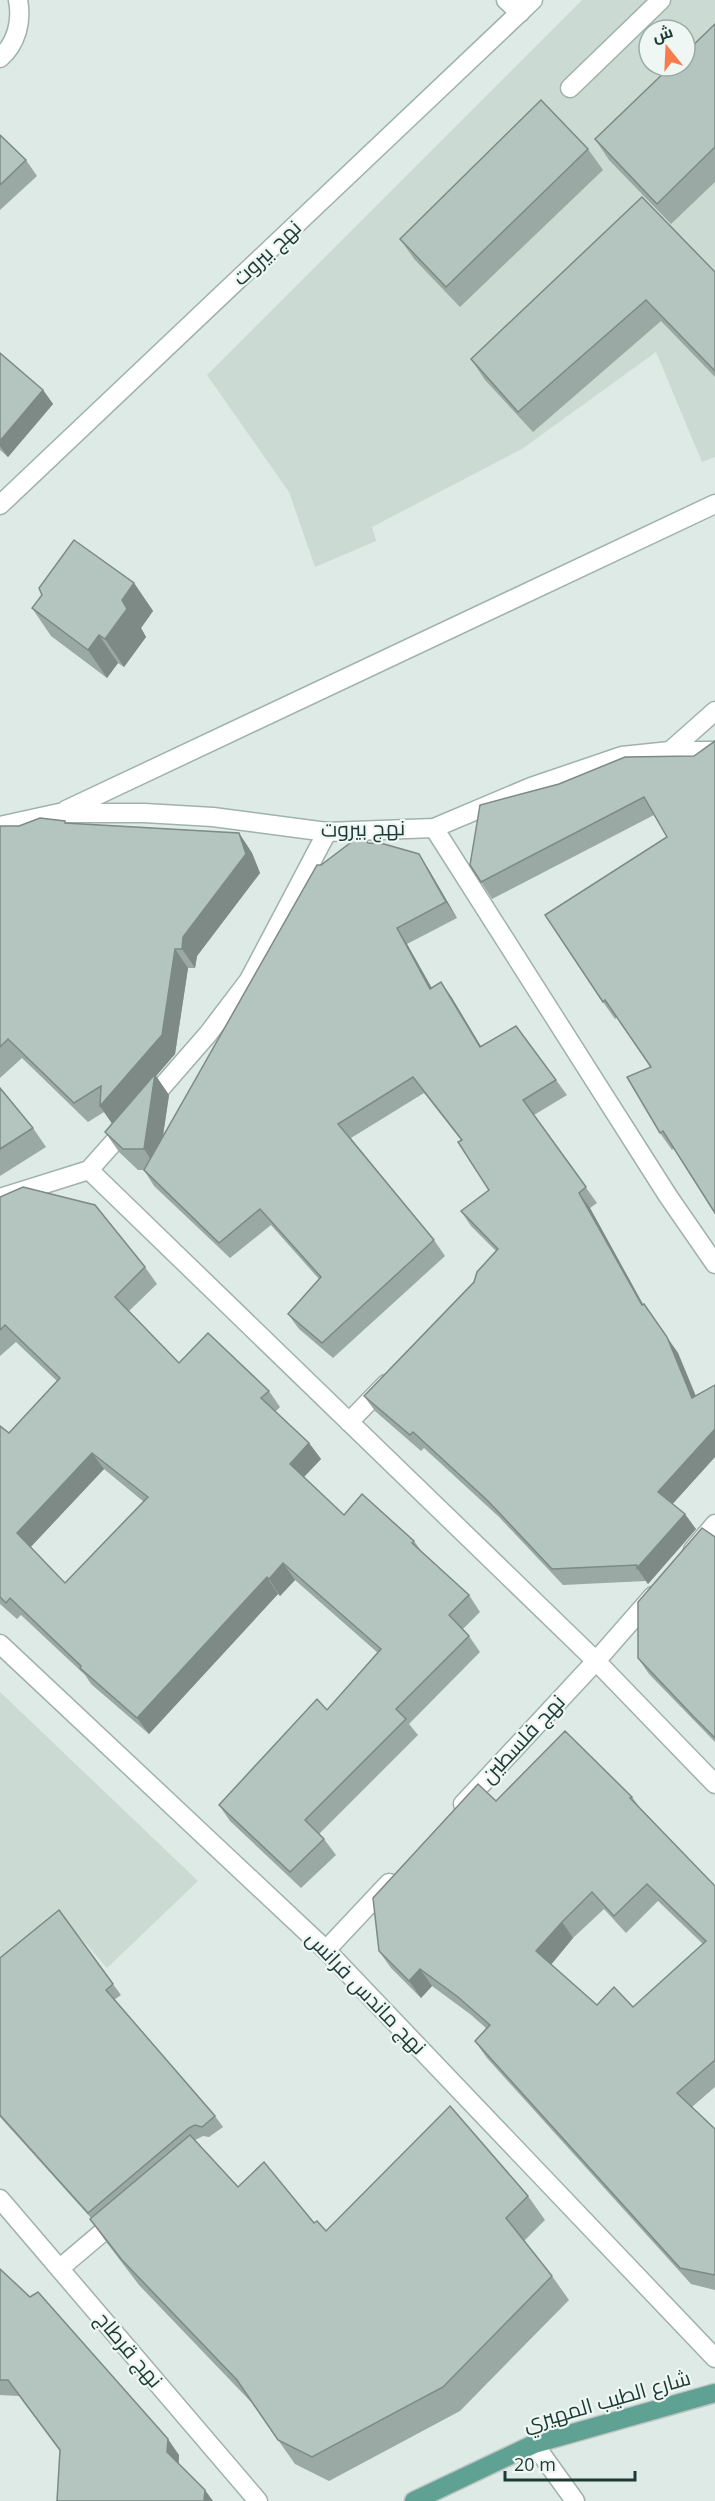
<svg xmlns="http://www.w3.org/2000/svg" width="715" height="2501" font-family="'Open Sans',Cairo,sans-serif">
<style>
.built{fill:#ccdad4;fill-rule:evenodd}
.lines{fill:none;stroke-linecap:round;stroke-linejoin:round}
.minor-casing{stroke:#a0b2ac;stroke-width:21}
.major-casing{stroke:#bcc4c2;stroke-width:21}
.minor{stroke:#fff;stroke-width:18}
.major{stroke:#5fa293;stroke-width:18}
.wall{fill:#9aa9a3;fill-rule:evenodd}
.shaded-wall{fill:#7d8a85}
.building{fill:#b3c5be;stroke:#7d8a85;stroke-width:1.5;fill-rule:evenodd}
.labels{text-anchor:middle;stroke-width:4.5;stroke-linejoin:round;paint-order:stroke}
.street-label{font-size:21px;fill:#1e3a34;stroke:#eef7f3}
</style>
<rect width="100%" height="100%" fill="#ddeae5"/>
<g class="built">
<path d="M582,0H715V457L702,462L656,352L522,449L372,527L376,541L315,567L289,492L207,375ZM649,30H685V66H649Z"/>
<path d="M0,1692L198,1881L107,1968L66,1921L0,1981Z"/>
</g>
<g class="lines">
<defs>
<g id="minor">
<path d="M506,0L520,13"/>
<path d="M0,58C17,43 22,21 18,0"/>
<path d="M570,88L661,0"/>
<path d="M0,505L533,0"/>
<path d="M670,751L715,711"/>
<path d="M66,810L715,504"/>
<path d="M0,826L59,813H144L213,817L327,832L434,828L531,787L622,756L670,751H715"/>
<path d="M434,828L668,1196L715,1264"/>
<path d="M147,1104L208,1034L249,980L327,832"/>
<path d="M89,1170L596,1661L715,1784"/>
<path d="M0,1198L89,1170L129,1125"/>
<path d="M349,1422L386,1384"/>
<path d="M693,1550L715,1524"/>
<path d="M0,1644L326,1950L715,2358"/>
<path d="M463,1804L596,1661L653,1596"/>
<path d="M326,1950L389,1883"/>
<path d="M0,2199L258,2501"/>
<path d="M60,2268L118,2219"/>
<path d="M534,2444L575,2501"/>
</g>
<path id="major" d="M414,2501L534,2444L715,2393"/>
</defs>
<use href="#minor" class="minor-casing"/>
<use href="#major" class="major-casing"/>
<use href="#minor" class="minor"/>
<use href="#major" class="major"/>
</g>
<g class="wall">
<path d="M715,24V182L671,224L609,160L595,139Z"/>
<path d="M0,135L26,160L37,176L0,210Z"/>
<path d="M588,149L603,170L460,307L415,260L400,239Z"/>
<path d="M715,272V377L661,321L533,432L485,380L471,359Z"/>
<path d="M0,353L43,390L53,404L8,457L0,450Z"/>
<path d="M134,583L153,611L141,628L146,637L124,667L118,663L107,678L51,636L32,608Z"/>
<path d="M694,756L674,1148L672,1150L660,1133L651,1067L617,1017L615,1019L603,1002L667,837L654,815L492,899L481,882Z"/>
<path d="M67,823L239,833L252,853L260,873L197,956L195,968H188L175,1054L156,1076L169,1095L163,1135L321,865L368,843L429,870L457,918L407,944L432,988L441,982L452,998L481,1046L556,1080L567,1095L534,1115L597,1203L590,1208L643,1304L678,1353L696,1396L715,1385V1457L672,1504L696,1529L648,1584L646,1581L563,1585L499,1517L424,1448L421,1451L375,1411L364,1396L474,1282L496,1251L471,1226L461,1211L489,1190L461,1140L424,1093L351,1138L434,1240L445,1256L333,1358L299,1329L288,1314L319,1279L271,1225L230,1258L154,1186L144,1170H138L119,1152L105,1132L112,1123L104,1112L88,1122L22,1058L0,1078V826H19Z"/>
<path d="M0,1088L33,1128L46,1147L0,1176Z"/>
<path d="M0,1197L145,1267L157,1284L129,1311L179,1363L269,1391L280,1407L275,1412L309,1443L321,1459L304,1477L344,1515L414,1541L422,1552L469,1595L480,1612L463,1629L469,1636L480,1652L409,1724L418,1735L319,1834L324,1839L336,1855L301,1888L230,1821L219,1805L327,1710L378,1653L295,1580L280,1596L278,1594L149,1734L91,1684L85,1675L21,1615L17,1619L0,1604V1426L9,1433L57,1381L16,1342L0,1356ZM104,1469L144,1502L65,1583L30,1547Z"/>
<path d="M715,1537V1742L649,1674L638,1658Z"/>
<path d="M632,1797L640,1808L715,1886V2087L692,2107L715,2129V2290L691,2284L487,2058L475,2041L486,2028L470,2014L432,1986L421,1998L391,1968L379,1951L496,1801ZM658,1901L703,1944L633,2007L597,2005L551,1965L573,1938L604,1909L626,1933Z"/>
<path d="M59,1910L121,1995L114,2000L215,2116L223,2127L209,2137L203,2136L195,2140L238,2187L314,2223L326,2231L528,2196L545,2220L524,2241L552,2276L569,2300L460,2411L329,2481L295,2464L252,2403L139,2285L107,2243L90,2219L91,2218L0,2117V1958Z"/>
<path d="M0,2269L179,2455V2464L60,2451L19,2396L0,2395Z"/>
</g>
<g class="shaded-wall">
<path d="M43,390L53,404L8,457L0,446V441Z"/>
<path d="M134,583L153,611L141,628L146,637L124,667L105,639L122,600Z"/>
<path d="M99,635L118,663L107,678L88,650Z"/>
<path d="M239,833L252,853L260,873L197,956L195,968L182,949L183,937Z"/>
<path d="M419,854L429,870L457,918L446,902Z"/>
<path d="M397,928L407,944L441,1005L430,989Z"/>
<path d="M175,949L188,968L175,1054L156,1076L169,1095L158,1170L144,1149L113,1125L100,1106Z"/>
<path d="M441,982L452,998L490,1062L480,1047Z"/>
<path d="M579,1193L590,1208L652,1321L642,1305Z"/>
<path d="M644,1304L678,1353L703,1414L692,1398Z"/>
<path d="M715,1429V1457L669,1508L658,1492Z"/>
<path d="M309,1443L321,1459L301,1480L290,1464Z"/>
<path d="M92,1453L104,1469L28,1550L17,1533Z"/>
<path d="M685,1514L696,1529L648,1584L637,1568Z"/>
<path d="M283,1563L295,1580L280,1596L269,1579Z"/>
<path d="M267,1577L278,1594L149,1734L137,1718Z"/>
<path d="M562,1922L573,1938L548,1968L536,1951Z"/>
<path d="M420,1969L432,1986L421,1998L409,1981Z"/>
<path d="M168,2439L179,2455L178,2468L167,2452Z"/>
<path d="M205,2490L213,2501H204Z"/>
</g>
<g class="building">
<path d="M715,24V147L657,204L595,139L671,66H685V53Z"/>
<path d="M541,100L588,149L446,287L400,239Z"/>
<path d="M0,135L26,160L0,185Z"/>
<path d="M642,197L715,272V371L646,300L518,412L471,359Z"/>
<path d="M0,353L43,390L0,441Z"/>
<path d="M74,540L134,583L122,600L127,609L105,639L99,635L88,650L32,608L42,595L39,588Z"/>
<path d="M715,741V1213L663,1131L660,1133L627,1077L651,1067L605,1000L603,1002L545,915L667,837L644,797L481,882L470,865L480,805L559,784L625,757L694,756Z"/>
<path d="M40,818L65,821V823L239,833L246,854L183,937L182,949H175L162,1035L100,1106L101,1086L74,1103L8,1039L0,1047V826H19Z"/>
<path d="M362,834L368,843L384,844L419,854L446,902L397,928L430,989L441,982L480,1047L516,1026L556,1080L523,1100L586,1187L579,1193L642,1305L644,1304L667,1337L692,1398L715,1385V1429L658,1492L685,1514L637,1568V1565L552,1569L488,1501L413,1432L410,1435L364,1396L474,1282L477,1272L498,1249L461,1211L489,1190L458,1142L462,1140L413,1077L338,1124L434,1240L322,1343L288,1314L321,1277L260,1209L219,1243L144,1170L317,865H321Z"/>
<path d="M155,1074L144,1149H123L105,1132Z"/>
<path d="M0,1088L33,1128L0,1149Z"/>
<path d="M23,1187L95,1205L145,1267L115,1297L179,1363L208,1333L269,1391L261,1398L309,1443L290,1464L344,1515L362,1494L414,1541L412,1543L469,1595L449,1615L469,1636L396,1709L406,1719L305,1820L324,1839L290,1872L219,1805L317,1699L327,1710L381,1649L283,1563L269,1579L267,1577L137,1718L80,1668L81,1666L10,1598L6,1603L0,1597V1426L9,1433L60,1378L5,1325L0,1330V1197ZM92,1453L148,1497L65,1583L17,1533Z"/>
<path d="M702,1528L715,1537V1738L694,1717L638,1658V1602Z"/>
<path d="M565,1731L632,1797L630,1798L715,1886V2060L677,2093L715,2129V2275L680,2268L475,2041L490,2025L458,1997L420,1969L409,1981L379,1951L373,1898L478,1784L496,1801ZM647,1884L706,1941L633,2007L614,1987L597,2005L536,1951L562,1922L592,1892L614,1916Z"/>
<path d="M59,1910L113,1984L106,1990L215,2116L202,2127L195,2125L189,2128L88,2213L0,2115V1958Z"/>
<path d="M450,2106L528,2196L506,2218L552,2276L443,2387L312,2457L278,2440L237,2380L122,2260L90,2219L190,2135L238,2187L264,2162L314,2223L317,2221L326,2231Z"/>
<path d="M0,2269L30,2297L38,2292L168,2439L167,2452L205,2490L204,2501H57L60,2450L8,2380H0Z"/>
</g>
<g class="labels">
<g class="street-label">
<text transform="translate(267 253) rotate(-43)" y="7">نهج بيروت</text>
<text transform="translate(363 829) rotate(-1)" y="7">نهج بيروت</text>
<text transform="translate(523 1739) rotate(-47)" y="7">نهج فلسطين</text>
<text transform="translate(366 1993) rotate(46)" y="7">نهج ماندس فرانس</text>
<text transform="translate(129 2350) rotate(50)" y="7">نهج قرطاج</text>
<text transform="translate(607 2401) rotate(-16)" y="7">شارع الطيب المهيري</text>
</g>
</g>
<g transform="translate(667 48) rotate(342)"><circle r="28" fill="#eef7f3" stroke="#9baba7" stroke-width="1.5"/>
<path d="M0-4.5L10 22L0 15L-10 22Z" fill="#f97d4c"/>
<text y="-9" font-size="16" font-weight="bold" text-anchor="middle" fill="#1e3a34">ش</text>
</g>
<path d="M505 2471v9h130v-9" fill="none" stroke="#1e3a34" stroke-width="3"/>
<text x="514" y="2471" font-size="18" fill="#1e3a34" stroke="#eef7f3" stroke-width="4.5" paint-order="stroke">20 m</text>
</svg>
